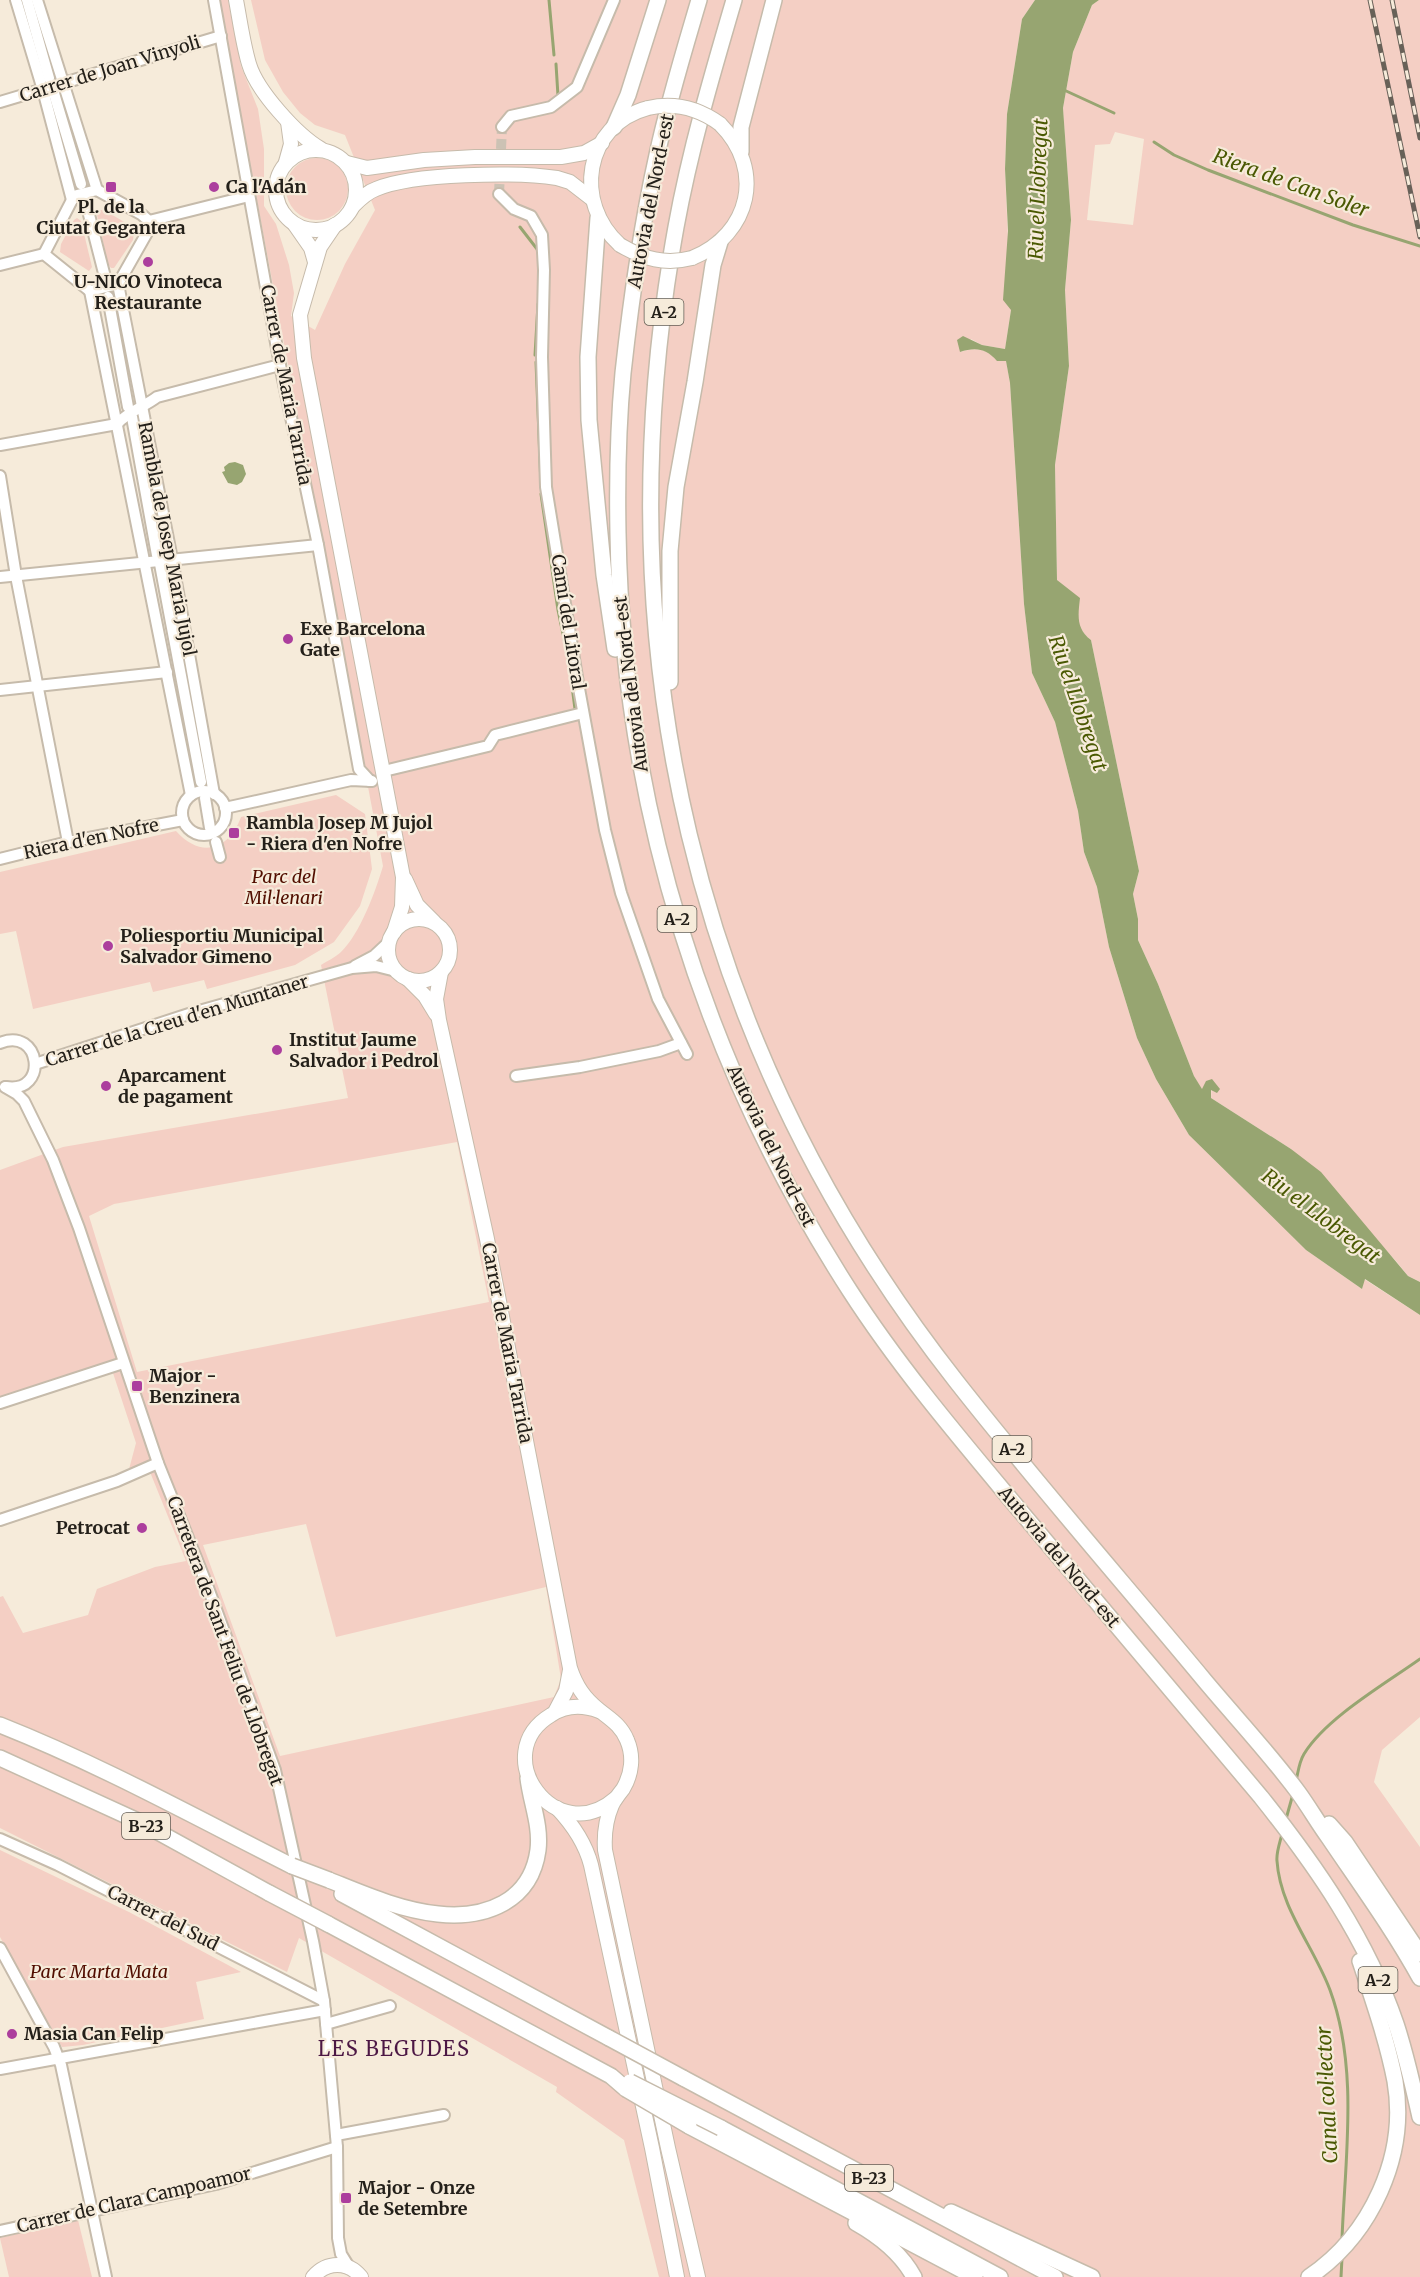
<svg xmlns="http://www.w3.org/2000/svg" width="1420" height="2277" font-family="Merriweather,serif">
<style>
.green{fill:#f4cfc4;fill-rule:evenodd}
.water{fill:#97a571}
.lines{fill:none;stroke-linecap:round;stroke-linejoin:round}
.stream{stroke:#97a571;stroke-width:3}
.minor-tunnel{stroke:#ccc2b4;stroke-width:10;stroke-dasharray:10 5;stroke-linecap:butt}
.minor-casing{stroke:#c6bbab;stroke-width:14}
.major-casing{stroke:#c6bbab;stroke-width:16}
.highway-casing{stroke:#c6bbab;stroke-width:18}
.minor{stroke:#fff;stroke-width:10}
.major{stroke:#fff;stroke-width:14}
.highway{stroke:#fff;stroke-width:15}
.rail-casing{stroke:#686158;stroke-width:5}
.rail{stroke:#f6ebda;stroke-width:3;stroke-dasharray:9;stroke-linecap:butt}
.major-bridge-casing{stroke:#c6bbab;stroke-width:16;stroke-linecap:butt}
.highway-bridge-casing{stroke:#c6bbab;stroke-width:18;stroke-linecap:butt}
.major-bridge{stroke:#fff;stroke-width:14}
.highway-bridge{stroke:#fff;stroke-width:15}
.poi-dot{fill:#ac3e9d;stroke:#f6ebda;stroke-width:2}
.labels{text-anchor:middle;stroke-width:4.5;stroke-linejoin:round;paint-order:stroke}
.shield{fill:#f6ebda;stroke:#635d54;stroke-width:1.5}
.shield-label{font-size:16px;font-weight:bold;fill:#24201a}
.street-label{font-size:18px;fill:#24201a;stroke:#f6ebda}
.poi-label{font-size:18px;font-weight:bold;fill:#24201a;stroke:#f6ebda;text-anchor:start}
.park-label{font-size:18px;font-style:italic;fill:#520e00;stroke:#f6ebda}
.water-label{font-size:20px;font-style:italic;fill:#4a5903;stroke:#f6ebda}
.neighbourhood-label{font-size:20px;letter-spacing:1.5px;fill:#4c1744;stroke:#f6ebda}
</style>
<rect width="100%" height="100%" fill="#f6ebda"/>
<g class="green">
<path d="M219,0H228L241,66L258,109L264,149V206L276,224L289,265L294,293L291,316L315,330L345,264L375,210L345,135L315,125L300,113L283,92L265,60L251,0H1035L1022,19L1007,114L1005,169L1011,310L1005,349L982,345L971,339L960,352C975,347 986,348 997,360H1006L1010,383L1024,604L1032,673L1055,722L1078,811L1084,852L1097,887L1109,947L1137,1038L1156,1079L1189,1135L1306,1250L1362,1289L1364,1279L1420,1315V1717L1382,1750L1374,1782L1420,1847V2277H659L624,2140L556,2092L557,2087L299,1938L287,1972L0,1828V1597L3,1596L23,1633L88,1615L97,1589L155,1567L186,1561L150,1472L128,1473L136,1443L112,1370L0,1406V1170L63,1147L348,1098L321,965C327,961 336,957 341,952C360,934 376,890 383,866ZM457,1142L489,1302L137,1372L89,1216L114,1204ZM306,1524L336,1637L546,1587L561,1679L554,1697L280,1756L203,1545Z"/>
<path d="M1099,0H1420V1282L1408,1276L1396,1261L1291,1149L1211,1098L1212,1079L1202,1090L1194,1076L1158,984L1138,940V919L1133,894L1139,871L1091,640L1085,635L1077,621L1057,580L1055,465L1069,366L1065,290L1071,220L1063,108L1073,52L1092,5ZM1115,132L1144,139L1133,225L1087,220L1095,145L1110,144Z"/>
<circle cx="317" cy="189" r="31"/>
<path d="M99,210H104L131,226L134,231L133,240L114,268H111L108,264L97,215Z"/>
<path d="M77,218L81,221L92,267L89,271L60,252L61,244L74,220Z"/>
<path d="M336,795L365,814L372,869L360,906L334,942L295,965L207,989L204,980L153,992L150,982L33,1009L16,931L0,934V872L176,831C201,859 229,850 241,817Z"/>
<path d="M0,1850L129,1912L241,1972L196,1982L204,2019L83,2045L62,2047L0,1937Z"/>
<path d="M78,2220L92,2277H9L0,2238Z"/>
</g>
<g class="water">
<path d="M1035,0H1099L1092,5L1073,52L1063,108L1071,220L1065,290L1069,366L1055,465L1057,580L1080,598C1078,616 1076,628 1091,640L1139,871L1133,894L1138,919V940L1158,984L1194,1076L1202,1089L1206,1081L1212,1079L1220,1089L1217,1093L1211,1090V1098L1291,1149L1321,1172L1408,1276L1420,1282V1315L1365,1279L1362,1289L1306,1250L1189,1135L1156,1079L1137,1038L1109,947L1097,887L1084,852L1078,811L1055,722L1032,673L1024,604L1010,383L1006,361H997C986,348 975,347 960,352L957,340L963,336L982,345L1005,349L1011,310L1003,300L1008,231L1005,169L1007,114L1022,19Z"/>
<path d="M235,462L243,465L246,474L242,482L237,485L228,483L222,472L225,471L224,467L229,463Z"/>
</g>
<g class="lines">
<g class="stream">
<path d="M549,0L554,55"/>
<path d="M556,64L558,96"/>
<path d="M1064,90L1114,113"/>
<path d="M1154,142L1174,155L1208,170L1353,225L1420,246"/>
<path d="M520,227L537,249L539,255"/>
<path d="M535,355L538,304"/>
<path d="M536,362L541,485"/>
<path d="M541,494L558,610L569,663L575,709"/>
<path d="M1296,1781C1298,1773 1299,1762 1304,1754C1326,1718 1385,1684 1420,1659"/>
<path d="M1286,1819L1293,1794"/>
<path d="M1282,1834C1280,1842 1276,1853 1277,1861C1280,1908 1314,1947 1330,1990C1359,2069 1345,2158 1342,2239"/>
<path d="M1341,2277L1342,2258"/>
</g>
<path class="minor-tunnel" d="M499,194L502,127"/>
<defs>
<g id="minor">
<path d="M16,0L43,90L72,200"/>
<path d="M27,0L49,78"/>
<path d="M37,0L97,190"/>
<path d="M214,0L280,365L318,545L359,769L370,781"/>
<path d="M53,90L81,184"/>
<path d="M0,102L221,36"/>
<path d="M502,127L511,116L551,107L577,87L614,0"/>
<path d="M499,194L514,209L531,216L542,235L544,270L542,357L546,487L578,683L605,830L621,893L658,999L687,1054"/>
<path d="M85,199L106,281"/>
<path d="M149,221L148,231L118,284L172,559L214,794"/>
<path d="M149,221L249,196"/>
<path d="M0,265L44,254"/>
<path d="M118,284L90,291L44,254L72,200L77,195L97,190L141,214L149,221"/>
<path d="M90,291L191,795"/>
<path d="M108,297L128,407"/>
<path d="M132,417L157,555"/>
<path d="M0,445L117,424C127,412 144,407 157,397L280,365"/>
<path d="M0,476L16,576L68,842"/>
<path d="M160,564L201,782"/>
<path d="M0,577L318,545"/>
<path d="M0,690L167,672"/>
<path d="M384,771L488,746L495,735L583,713"/>
<circle cx="204" cy="813" r="22"/>
<path d="M205,798L210,828"/>
<path d="M225,808L351,780L372,781"/>
<path d="M216,842L220,857"/>
<path d="M0,859L68,842L183,820"/>
<path d="M355,966L374,956L389,942"/>
<path d="M0,1043C41,1026 49,1094 6,1087"/>
<path d="M35,1064L192,1013L352,968L376,966L396,971"/>
<path d="M516,1076L580,1067L659,1051L681,1043"/>
<path d="M5,1087L17,1094L24,1101L53,1160L79,1228L158,1463L207,1585L275,1770L313,1941L324,2001L337,2147L338,2238L341,2254L349,2267"/>
<path d="M0,1403L123,1363"/>
<path d="M0,1520L117,1481L158,1463"/>
<path d="M0,1839L58,1865L324,2001"/>
<path d="M0,1948L54,2047L61,2065L106,2277"/>
<path d="M326,2024L390,2006"/>
<path d="M0,2069L325,2010"/>
<path d="M336,2135L444,2115"/>
<path d="M0,2231L216,2184L337,2147"/>
</g>
<g id="major">
<path d="M236,0C240,21 243,44 249,64C257,91 297,135 321,149"/>
<circle cx="316" cy="190" r="40"/>
<path d="M286,162L291,144L288,122"/>
<path d="M347,163L367,168L424,160L475,157H561L584,153L602,143"/>
<path d="M353,206C360,199 367,192 376,189C413,173 517,172 557,178L570,182L592,199"/>
<path d="M295,225L311,248L315,262"/>
<path d="M335,225L320,247L300,315L304,358L403,877L402,907L394,932"/>
<path d="M620,245C573,203 584,125 648,108"/>
<path d="M692,258C751,234 765,169 720,124"/>
<path d="M405,879L417,905L434,922"/>
<circle cx="419" cy="950" r="31"/>
<path d="M441,972L436,999L439,1020L487,1239L570,1668C576,1686 584,1698 599,1710C610,1719 621,1725 627,1740C634,1756 632,1774 623,1789C619,1794 615,1799 612,1805C606,1819 604,1835 605,1850L668,2148L698,2277"/>
<path d="M408,979L425,996L436,1014"/>
<path d="M599,1711C583,1705 566,1705 551,1715C486,1754 556,1851 616,1798"/>
<path d="M555,1712L566,1691L570,1670"/>
<path d="M557,1808C573,1825 585,1842 591,1865L652,2148L677,2277"/>
<path d="M313,2277C327,2261 348,2261 361,2277"/>
</g>
<g id="highway">
<path d="M699,0C684,51 668,103 657,155C641,227 631,300 623,373C618,426 617,480 618,533C622,803 704,1065 850,1291C901,1370 962,1441 1022,1513C1102,1608 1181,1702 1261,1797C1316,1866 1367,1939 1396,2024C1406,2054 1413,2086 1420,2117"/>
<path d="M734,0C712,75 690,150 676,227C601,644 693,1046 956,1381C1036,1483 1122,1581 1205,1681C1236,1718 1269,1753 1298,1792C1309,1807 1318,1823 1329,1838C1360,1884 1393,1929 1420,1978"/>
<path d="M614,127L628,95L658,0"/>
<path d="M741,152V127L774,0"/>
<path d="M598,218L588,357L589,420L604,575L615,649"/>
<path d="M670,682V551L676,487L695,382L713,265L720,242"/>
<path d="M0,1725C101,1765 195,1817 292,1866"/>
<path d="M0,1758L140,1822L269,1893"/>
<path d="M1329,1824L1345,1842L1420,1954"/>
<path d="M329,1880C364,1894 400,1910 438,1914C485,1919 531,1902 538,1850C541,1825 531,1803 528,1778"/>
<path d="M342,1894L609,2038"/>
<path d="M328,1924L611,2076L626,2089"/>
<path d="M683,2078L1055,2277"/>
<path d="M689,2126L975,2277"/>
<path d="M721,2128L1000,2277"/>
<path d="M951,2212L1092,2277"/>
<path d="M856,2223C879,2236 901,2253 914,2277"/>
<path d="M1309,2277C1371,2235 1408,2156 1395,2081C1387,2040 1373,2000 1360,1961"/>
</g>
</defs>
<use href="#minor" class="minor-casing"/>
<use href="#major" class="major-casing"/>
<use href="#highway" class="highway-casing"/>
<use href="#minor" class="minor"/>
<use href="#major" class="major"/>
<use href="#highway" class="highway"/>
<defs>
<g id="rail">
<path d="M1370,0L1420,237"/>
<path d="M1392,0L1420,138"/>
</g>
</defs>
<use href="#rail" class="rail-casing"/>
<use href="#rail" class="rail"/>
<defs>
<g id="major-bridge">
<path d="M648,108C675,102 698,108 720,124"/>
<path d="M620,245C644,259 665,265 692,258"/>
</g>
<g id="highway-bridge">
<path d="M292,1866L329,1880"/>
<path d="M269,1893L328,1924"/>
<path d="M609,2038L683,2078"/>
<path d="M630,2082L721,2128"/>
<path d="M626,2089L689,2126"/>
</g>
</defs>
<use href="#major-bridge" class="major-bridge-casing"/>
<use href="#highway-bridge" class="highway-bridge-casing"/>
<use href="#major-bridge" class="major-bridge"/>
<use href="#highway-bridge" class="highway-bridge"/>
</g>
<g class="poi-dot">
<rect x="105" y="181" width="12" height="12" rx="3"/>
<circle cx="214" cy="187" r="6"/>
<circle cx="148" cy="262" r="6"/>
<circle cx="288" cy="639" r="6"/>
<rect x="228" y="827" width="12" height="12" rx="3"/>
<circle cx="108" cy="946" r="6"/>
<circle cx="277" cy="1050" r="6"/>
<circle cx="106" cy="1086" r="6"/>
<rect x="131" y="1380" width="12" height="12" rx="3"/>
<circle cx="142" cy="1528" r="6"/>
<circle cx="12" cy="2034" r="6"/>
<rect x="340" y="2192" width="12" height="12" rx="3"/>
</g>
<g class="labels">
<g class="shield">
<rect x="644.5" y="299" width="39" height="26" rx="4.5"/>
<rect x="657.5" y="906" width="39" height="26" rx="4.5"/>
<rect x="992.5" y="1436" width="39" height="26" rx="4.5"/>
<rect x="122" y="1813" width="48" height="26" rx="4.5"/>
<rect x="1358.5" y="1967" width="39" height="26" rx="4.5"/>
<rect x="845" y="2165" width="48" height="26" rx="4.5"/>
</g>
<g class="shield-label">
<text x="664" y="318">A-2</text>
<text x="677" y="925">A-2</text>
<text x="1012" y="1455">A-2</text>
<text x="146" y="1832">B-23</text>
<text x="1378" y="1986">A-2</text>
<text x="869" y="2184">B-23</text>
</g>
<g class="street-label">
<text transform="translate(110 69) rotate(-17)" y="6">Carrer de Joan Vinyoli</text>
<text transform="translate(651 201) rotate(-79)" y="6">Autovia del Nord-est</text>
<text transform="translate(286 385) rotate(79)" y="6">Carrer de Maria Tarrida</text>
<text transform="translate(167 539) rotate(79)" y="6">Rambla de Josep Maria Jujol</text>
<text transform="translate(568 622) rotate(81)" y="6">Camí del Litoral</text>
<text transform="translate(631 684) rotate(-97)" y="6">Autovia del Nord-est</text>
<text transform="translate(91 839) rotate(-12)" y="6">Riera d'en Nofre</text>
<text transform="translate(177 1021) rotate(-17)" y="6">Carrer de la Creu d'en Muntaner</text>
<text transform="translate(771 1146) rotate(64)" y="6">Autovia del Nord-est</text>
<text transform="translate(507 1343) rotate(79)" y="6">Carrer de Maria Tarrida</text>
<text transform="translate(1059 1557) rotate(50)" y="6">Autovia del Nord-est</text>
<text transform="translate(225 1641) rotate(70)" y="6">Carretera de Sant Feliu de Llobregat</text>
<text transform="translate(163 1918) rotate(27)" y="6">Carrer del Sud</text>
<text transform="translate(134 2200) rotate(-13)" y="6">Carrer de Clara Campoamor</text>
</g>
<g class="poi-label">
<text x="226" y="193">Ca l'Adán</text>
<text x="111" y="213" text-anchor="middle">Pl. de la<tspan x="111" dy="21">Ciutat Gegantera</tspan></text>
<text x="148" y="288" text-anchor="middle">U-NICO Vinoteca<tspan x="148" dy="21">Restaurante</tspan></text>
<text x="300" y="635">Exe Barcelona<tspan x="300" dy="21">Gate</tspan></text>
<text x="246" y="829">Rambla Josep M Jujol<tspan x="246" dy="21">- Riera d'en Nofre</tspan></text>
<text x="120" y="942">Poliesportiu Municipal<tspan x="120" dy="21">Salvador Gimeno</tspan></text>
<text x="289" y="1046">Institut Jaume<tspan x="289" dy="21">Salvador i Pedrol</tspan></text>
<text x="118" y="1082">Aparcament<tspan x="118" dy="21">de pagament</tspan></text>
<text x="149" y="1382">Major -<tspan x="149" dy="21">Benzinera</tspan></text>
<text x="130" y="1534" text-anchor="end">Petrocat</text>
<text x="24" y="2040">Masia Can Felip</text>
<text x="358" y="2194">Major - Onze<tspan x="358" dy="21">de Setembre</tspan></text>
</g>
<g class="park-label">
<text x="284" y="883">Parc del<tspan x="284" dy="21">Mil·lenari</tspan></text>
<text x="99" y="1978">Parc Marta Mata</text>
</g>
<g class="water-label">
<text transform="translate(1291 183) rotate(20)" y="7">Riera de Can Soler</text>
<text transform="translate(1038 189) rotate(-88)" y="7">Riu el Llobregat</text>
<text transform="translate(1078 703) rotate(71)" y="7">Riu el Llobregat</text>
<text transform="translate(1321 1216) rotate(37)" y="7">Riu el Llobregat</text>
<text transform="translate(1327 2095) rotate(-93)" y="7">Canal col·lector</text>
</g>
<g class="neighbourhood-label">
<text x="394" y="2056">LES BEGUDES</text>
</g>
</g>
</svg>
